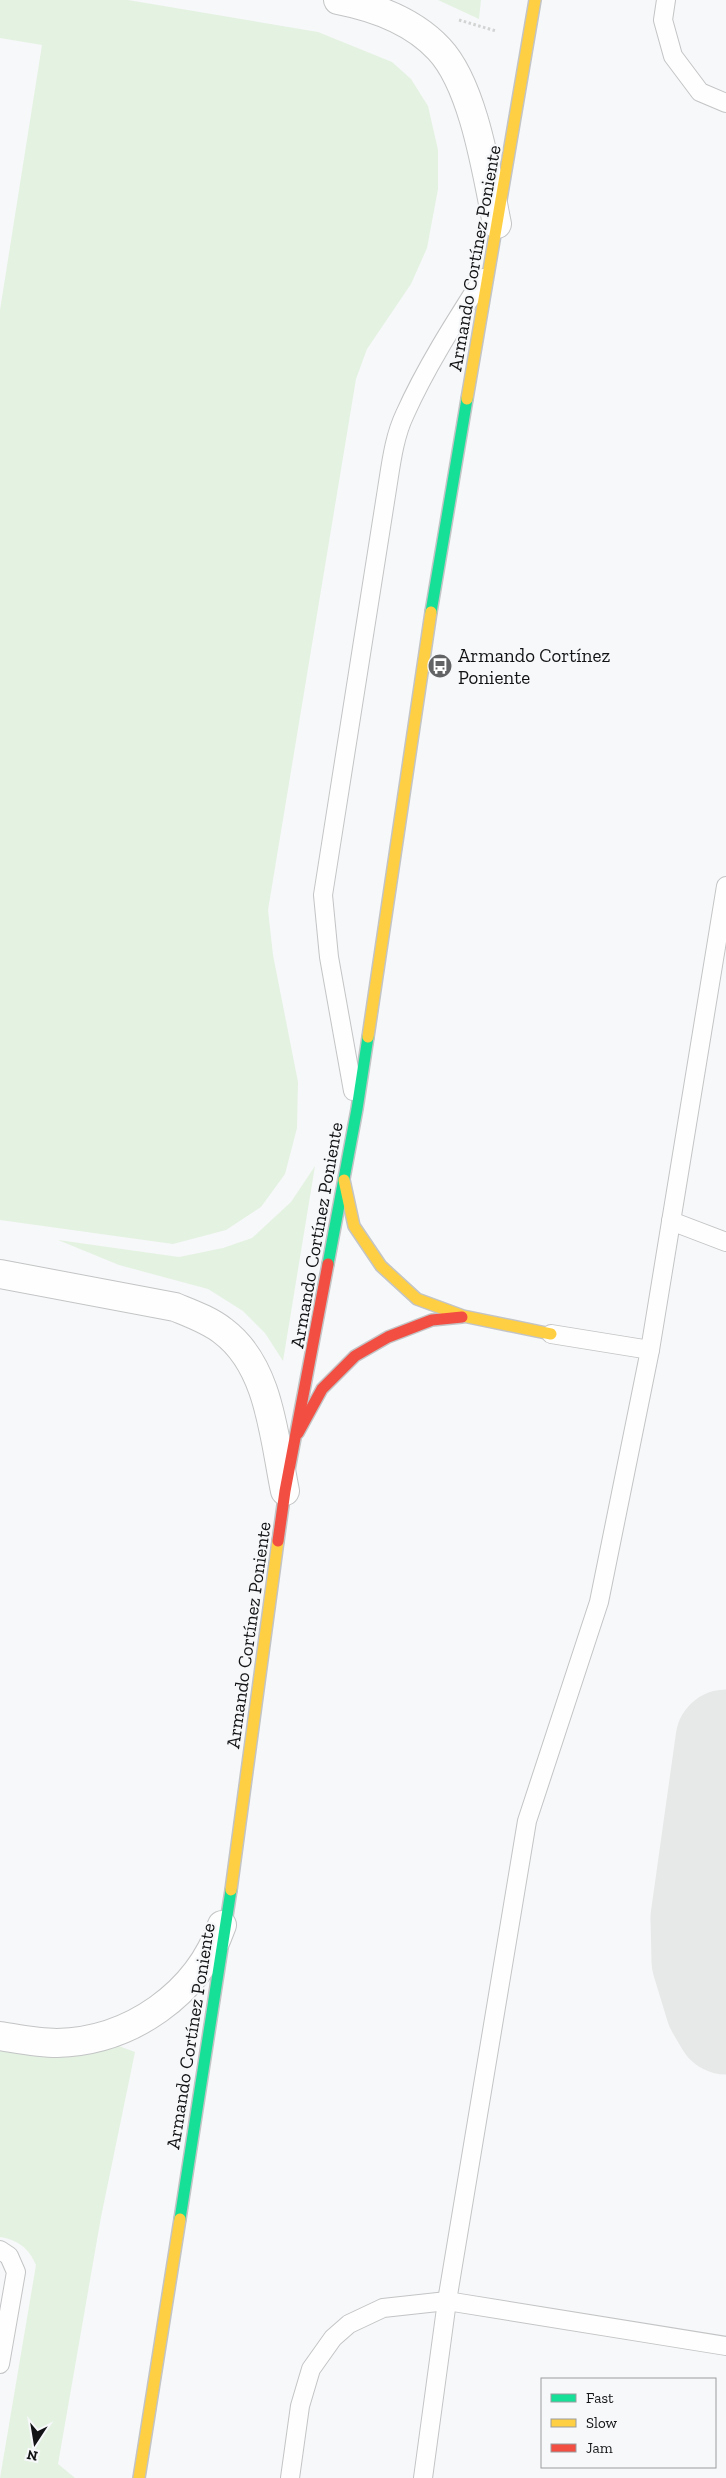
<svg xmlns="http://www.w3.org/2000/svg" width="726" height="2478" font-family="'Zilla Slab',serif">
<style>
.green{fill:#e4f2e2}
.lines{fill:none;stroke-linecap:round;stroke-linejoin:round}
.taxiway{stroke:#e7e8e8;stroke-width:101}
.lane-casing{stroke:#c3c4c5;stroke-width:20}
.street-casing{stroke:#c3c4c5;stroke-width:30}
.fast-casing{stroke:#c3c4c5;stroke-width:14}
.slow-casing{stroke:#c3c4c5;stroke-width:14}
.jam-casing{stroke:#c3c4c5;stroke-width:14}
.path{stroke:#d2d3d3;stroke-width:3;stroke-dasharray:2.5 2.5;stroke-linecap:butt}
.lane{stroke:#fefefe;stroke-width:18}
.street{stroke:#fefefe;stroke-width:28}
.fast{stroke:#16e098;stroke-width:11}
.slow{stroke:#ffcf43;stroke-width:11}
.jam{stroke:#f24e42;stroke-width:11}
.labels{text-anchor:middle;stroke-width:4.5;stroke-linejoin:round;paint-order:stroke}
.street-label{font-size:19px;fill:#121314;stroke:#f6f8fa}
.poi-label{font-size:19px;fill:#121314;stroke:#f6f8fa;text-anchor:start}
</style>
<rect width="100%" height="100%" fill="#f7f8f9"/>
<g class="green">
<path d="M0,0H128L318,32L392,62L411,79L428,106L438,150V189L427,248L411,284L367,349L356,379L268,910L273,955L298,1082L297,1128L285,1174L261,1207L226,1230L173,1244L0,1220V310L42,45L0,38Z"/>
<path d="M438,0H481L479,19Z"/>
<path d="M315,1166L283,1361L265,1333L243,1311L208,1289L119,1265L58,1240L179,1257L223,1248L252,1238L291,1202Z"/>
<path d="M116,2045L135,2052L101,2217L58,2464L75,2478H0L36,2265C29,2248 18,2240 0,2237V2048Z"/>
</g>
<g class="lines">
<path class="taxiway" d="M726,1740L701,1918L702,1961L716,2007L726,2024"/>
<defs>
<g id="lane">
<path d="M666,0L663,20L673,56L700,92L726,103"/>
<path d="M353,1091L329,957L323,895L387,489C391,464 394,437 405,414C426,367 455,322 483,278"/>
<path d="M671,1221L726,1242"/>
<path d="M551,1334L650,1350"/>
<path d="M0,2250L9,2256L16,2272L0,2364"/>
<path d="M290,2478L300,2406L311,2369L333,2338L349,2324L383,2308L447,2301L726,2346"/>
<path d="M423,2478L447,2301L527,1821L599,1602L650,1350L726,886"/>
</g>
<g id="street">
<path d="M338,0C374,7 413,21 439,49C474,86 487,175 497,224"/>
<path d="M0,1274L175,1307C192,1314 209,1320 223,1331C270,1366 274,1438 285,1491"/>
<path d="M0,2036C19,2039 38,2043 57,2043C131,2041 198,1994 222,1925"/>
</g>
<g id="fast">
<path d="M431,612L467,399"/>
<path d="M328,1264L357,1109L368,1037"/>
<path d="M180,2219L231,1890"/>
</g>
<g id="slow">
<path d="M467,399L535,0"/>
<path d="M368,1037L431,612"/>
<path d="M344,1180L354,1226L381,1266L417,1299L463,1316L551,1334"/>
<path d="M231,1890L278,1541"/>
<path d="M139,2478L180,2219"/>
</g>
<g id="jam">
<path d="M298,1433L322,1389L355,1356L388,1337L432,1320L462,1317"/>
<path d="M278,1541L285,1491L328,1264"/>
</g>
</defs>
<use href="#lane" class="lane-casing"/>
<use href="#street" class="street-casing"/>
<use href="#fast" class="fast-casing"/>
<use href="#slow" class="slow-casing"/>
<use href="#jam" class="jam-casing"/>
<path class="path" d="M459,20L496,31"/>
<use href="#lane" class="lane"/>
<use href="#street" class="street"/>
<use href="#fast" class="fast"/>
<use href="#slow" class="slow"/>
<use href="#jam" class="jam"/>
</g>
<defs>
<symbol id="bus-disc" viewBox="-11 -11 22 22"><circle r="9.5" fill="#626364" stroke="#f6f8fa"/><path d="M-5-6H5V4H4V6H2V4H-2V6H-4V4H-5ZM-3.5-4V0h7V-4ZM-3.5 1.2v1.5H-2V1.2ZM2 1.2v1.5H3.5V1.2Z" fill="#fff"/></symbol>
</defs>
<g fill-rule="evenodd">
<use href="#bus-disc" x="426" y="652" width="28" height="28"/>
</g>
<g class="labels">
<g class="street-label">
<text transform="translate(474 258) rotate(-80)" y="7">Armando Cortínez Poniente</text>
<text transform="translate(316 1235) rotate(-80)" y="7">Armando Cortínez Poniente</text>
<text transform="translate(248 1635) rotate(-82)" y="7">Armando Cortínez Poniente</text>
<text transform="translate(190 2036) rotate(-81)" y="7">Armando Cortínez Poniente</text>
</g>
<g class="poi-label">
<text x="458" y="662">Armando Cortínez<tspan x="458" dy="22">Poniente</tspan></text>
</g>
</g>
<rect x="541" y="2378" width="175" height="90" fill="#f6f8fa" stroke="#9b9c9e"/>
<rect x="551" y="2394" width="25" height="8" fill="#16e098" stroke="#9b9c9e"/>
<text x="586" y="2403" font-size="15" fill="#121314">Fast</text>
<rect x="551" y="2419" width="25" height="8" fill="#ffcf43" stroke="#9b9c9e"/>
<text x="586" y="2428" font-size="15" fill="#121314">Slow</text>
<rect x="551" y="2444" width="25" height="8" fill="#f24e42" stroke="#9b9c9e"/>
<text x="586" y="2453" font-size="15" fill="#121314">Jam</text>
<g transform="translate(35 2443) rotate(192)" stroke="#f6f8fa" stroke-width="4" paint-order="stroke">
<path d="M0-4L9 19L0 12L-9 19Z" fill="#121314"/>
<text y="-8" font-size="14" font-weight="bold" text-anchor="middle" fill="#121314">N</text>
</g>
</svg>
